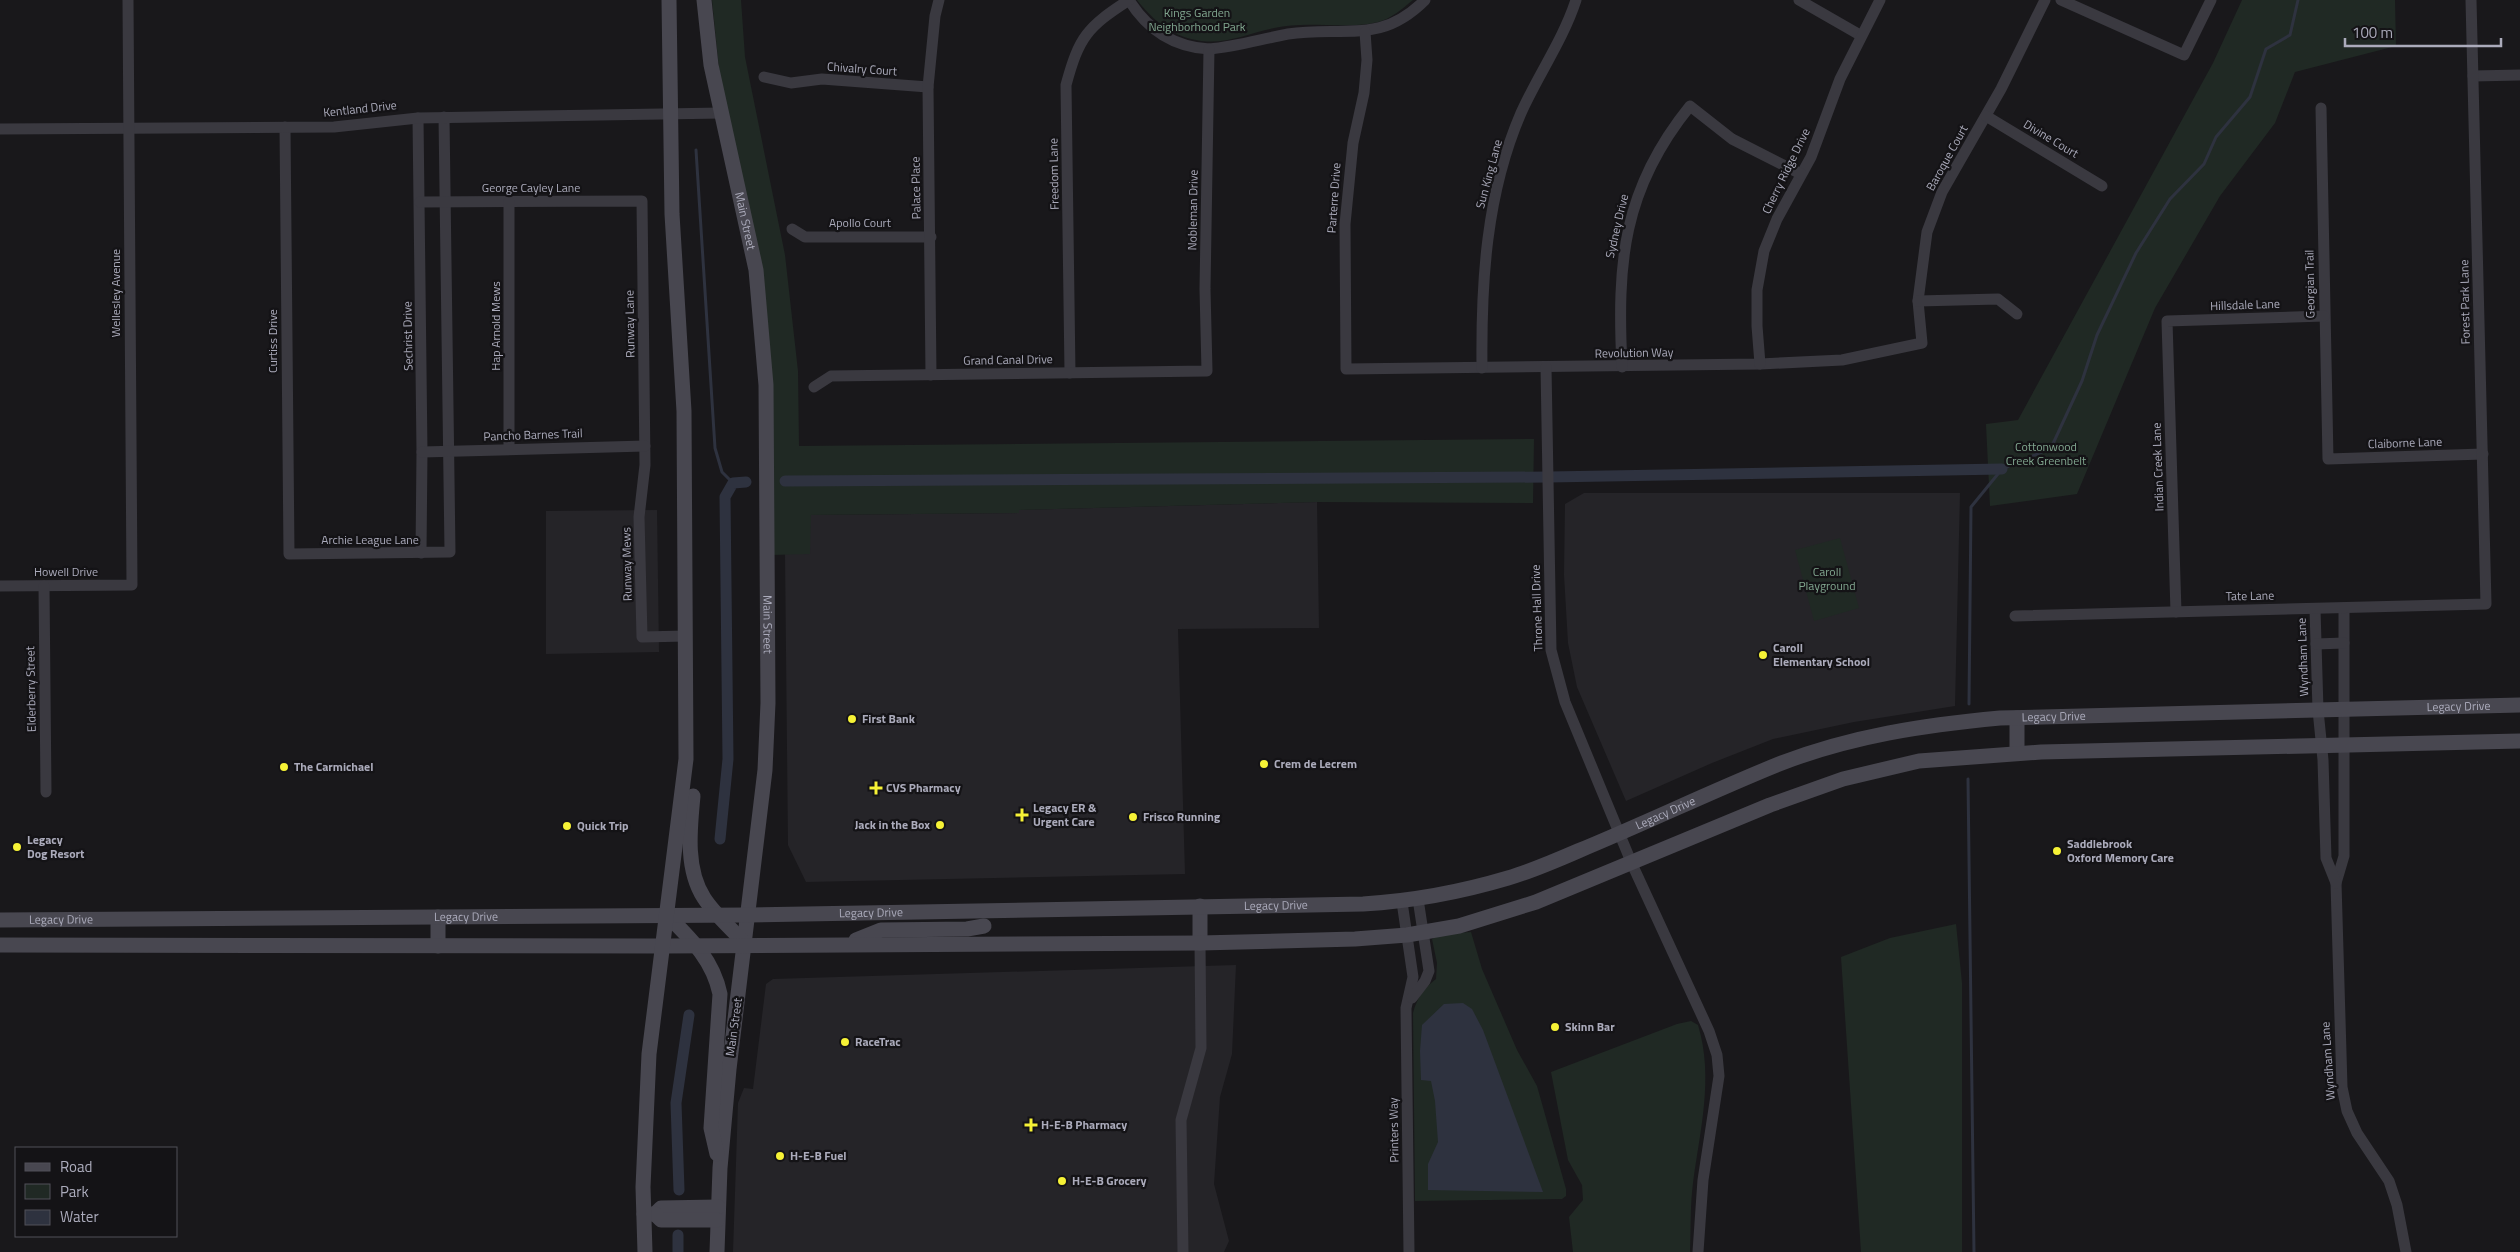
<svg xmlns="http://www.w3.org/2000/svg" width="2520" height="1252" font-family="'Titillium Web',sans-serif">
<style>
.built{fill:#252428}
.green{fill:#202924}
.water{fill:#2e323f}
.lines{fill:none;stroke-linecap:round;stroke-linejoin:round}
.stream{stroke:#2e323f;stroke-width:3}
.canal{stroke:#2e323f;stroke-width:11}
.minor{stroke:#3a3940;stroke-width:11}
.secondary{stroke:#484750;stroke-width:15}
.poi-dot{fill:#f6f236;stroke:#141316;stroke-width:2}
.labels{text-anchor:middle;stroke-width:4.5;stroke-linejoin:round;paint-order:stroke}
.park-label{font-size:12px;fill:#81a68f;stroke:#141316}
.street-label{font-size:12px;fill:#ababbb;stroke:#141316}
.poi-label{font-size:12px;font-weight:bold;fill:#ababbb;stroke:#141316;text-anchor:start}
</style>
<rect width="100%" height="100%" fill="#19181b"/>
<g class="built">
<path d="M1584,493H1960L1955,706L1854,722L1773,739L1712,763L1626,801L1577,687L1568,643L1564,575L1565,504Z"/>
<path d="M1317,502L1319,628L1178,629L1185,874L806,882L788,845L785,554H810V515L1018,513V510Z"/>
<path d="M657,510L659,652L546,654V511Z"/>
<path d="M1236,965L1232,1054L1220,1097L1214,1184L1229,1241L1224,1252H733L738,1103L744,1088L753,1089L766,984L773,979Z"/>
</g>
<g class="green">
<path d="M712,0H741L745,57L785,255L798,371L799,446L1534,439L1533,503L1317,502L1019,510V513L811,515L810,554L771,555L769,371L721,88Z"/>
<path d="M1137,0H1413C1403,8 1391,19 1378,22C1344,30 1308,20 1274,28C1249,33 1223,46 1196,40C1170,35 1153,20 1137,0Z"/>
<path d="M2242,0H2395L2396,46L2295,72L2275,123L2220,196L2155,308L2077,494L1990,506L1986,424L2018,420L2213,63Z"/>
<path d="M1840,538L1859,608L1814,621L1795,550Z"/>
<path d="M1956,924L1962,983V1252H1861L1841,957L1890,938Z"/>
<path d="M1471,932L1482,969L1517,1050L1537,1086L1566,1189V1196L1562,1199L1415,1201L1413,1013C1417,998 1424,988 1436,979L1437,963L1432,939L1442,934Z"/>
<path d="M1691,1021L1698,1025C1714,1078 1700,1130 1693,1183C1690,1206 1691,1229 1690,1252H1573L1569,1217L1583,1200L1582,1185L1568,1160L1551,1072L1677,1024Z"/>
</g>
<path class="water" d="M1463,1003L1472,1009L1483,1030L1543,1192L1428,1190V1164L1438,1142L1435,1101L1431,1081L1421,1080L1420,1051L1422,1025L1444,1004Z"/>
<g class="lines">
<g class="stream">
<path d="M696,150L715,448L722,472L733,483"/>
<path d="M1969,704L1971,507L2002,469L2051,448L2082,381L2097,335L2136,253L2170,199L2204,164L2216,137L2250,97L2266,49L2290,35L2298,0"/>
<path d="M1968,779L1974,1252"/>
</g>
<g class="canal">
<path d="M785,481L1549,477L2002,469"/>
<path d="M720,839L728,759L725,497L733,483L746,482"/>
<path d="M679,1190L676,1103L689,1015"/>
<path d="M678,1235V1252"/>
</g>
<g class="minor">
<path d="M1129,0C1147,29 1174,47 1209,49C1236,47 1261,39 1288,34C1343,25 1379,46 1425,0"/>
<path d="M1799,0L1860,35"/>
<path d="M2061,0L2184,55L2211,0"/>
<path d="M1365,32L1367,60L1364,93L1353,143L1345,224L1346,369L1760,364L1842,360L1922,343L1918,301L1927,232L1942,192L2001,89L2045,0"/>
<path d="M2473,76L2520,75"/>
<path d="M764,77L791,83L822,79L928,87"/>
<path d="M2321,108L2328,459L2483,454"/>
<path d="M1986,116L2102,186"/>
<path d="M418,118L422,452L421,553"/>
<path d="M285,127L289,554L450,552L444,117"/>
<path d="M0,129L334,127L418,118L722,113"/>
<path d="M420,202L642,201L645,465L639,517L642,637L686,636"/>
<path d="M509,202V449"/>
<path d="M792,229L805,237H931"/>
<path d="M1918,301L1998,299L2017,314"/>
<path d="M1760,364L1757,326V290L1764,251L1777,219L1811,157L1840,79L1880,0"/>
<path d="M1546,367L1551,650L1565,702L1632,864L1709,1031L1717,1055L1719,1076L1703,1180L1698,1252"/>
<path d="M1622,367C1617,263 1622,190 1690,106L1732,139L1801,174"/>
<path d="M1482,368C1481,282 1486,194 1521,113C1538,75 1563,40 1576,0"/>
<path d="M1070,373L1066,85C1079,37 1087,27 1129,0"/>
<path d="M931,375L928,87L935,16L939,0"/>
<path d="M814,387L831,376L1207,371L1205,289L1209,49"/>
<path d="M422,452L645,446"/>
<path d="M0,586L132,585L128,0"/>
<path d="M44,586L46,792"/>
<path d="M2344,608V856L2336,883L2342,1087L2347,1111L2357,1133L2389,1181L2397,1205L2406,1252"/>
<path d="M2315,609L2318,710L2323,760L2326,858L2336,883"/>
<path d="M2176,612L2167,321L2324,316"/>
<path d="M2015,616L2486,604L2471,0"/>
<path d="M2316,644L2344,643"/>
<path d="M1402,902L1413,977L1406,1008L1409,1252"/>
<path d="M1412,998L1425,981L1429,971L1418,899"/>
<path d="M1183,1252L1181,1120L1201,1048L1200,943"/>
</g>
<g class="secondary">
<path id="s1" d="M704,0L711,65L756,270L766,385L768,703L765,770L729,1069L720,1168L717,1252"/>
<path d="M2017,718V753"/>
<path d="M693,796C690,828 685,869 704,898C715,915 732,929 745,944"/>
<path d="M1200,906V943"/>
<path d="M667,915C691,939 713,960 720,994L711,1128L717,1154"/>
<path d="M438,917V946"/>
<path id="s2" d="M0,920L747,915L1363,904C1412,901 1461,892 1508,878C1532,871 1555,861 1578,851C1646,823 1712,791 1779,764C1851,736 1924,725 2000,718L2520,705"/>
<path d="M856,940L881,930L967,929L984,926"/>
<path d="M0,945L663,946L1200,943L1355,939L1407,935L1459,926L1536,902L1770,805L1843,779L1919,761L2041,752L2520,741"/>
<path d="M644,1214H655L661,1208L718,1207"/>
<path d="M655,1214L661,1220H717"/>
<path d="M645,1252L643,1187L649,1054L686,759L684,411L672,214L669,0"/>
</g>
</g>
<g class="poi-dot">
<circle cx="1763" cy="655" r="5"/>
<circle cx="852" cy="719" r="5"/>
<circle cx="1264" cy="764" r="5"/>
<circle cx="284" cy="767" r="5"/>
<path d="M873.5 780.5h5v5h5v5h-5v5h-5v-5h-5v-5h5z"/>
<path d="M1019.5 807.5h5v5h5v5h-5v5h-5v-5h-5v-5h5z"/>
<circle cx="1133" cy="817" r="5"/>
<circle cx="940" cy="825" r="5"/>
<circle cx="567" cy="826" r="5"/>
<circle cx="17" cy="847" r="5"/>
<circle cx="2057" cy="851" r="5"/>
<circle cx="1555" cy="1027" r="5"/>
<circle cx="845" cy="1042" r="5"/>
<path d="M1028.5 1117.5h5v5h5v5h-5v5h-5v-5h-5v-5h5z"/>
<circle cx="780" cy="1156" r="5"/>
<circle cx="1062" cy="1181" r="5"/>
</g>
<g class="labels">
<g class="park-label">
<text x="1197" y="17">Kings Garden<tspan x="1197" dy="14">Neighborhood Park</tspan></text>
<text x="2046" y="451">Cottonwood<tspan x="2046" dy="14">Creek Greenbelt</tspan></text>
<text x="1827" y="576">Caroll<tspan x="1827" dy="14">Playground</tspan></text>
</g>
<g class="street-label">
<text transform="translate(862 69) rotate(4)" y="4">Chivalry Court</text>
<text transform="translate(360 109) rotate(-6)" y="4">Kentland Drive</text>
<text transform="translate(2051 139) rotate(31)" y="4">Divine Court</text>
<text transform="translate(1947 158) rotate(-61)" y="4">Baroque Court</text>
<text transform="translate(1786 171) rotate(-64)" y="4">Cherry Ridge Drive</text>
<text transform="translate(1054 174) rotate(-91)" y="4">Freedom Lane</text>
<text transform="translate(1489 174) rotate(-75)" y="4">Sun King Lane</text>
<text x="531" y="192">George Cayley Lane</text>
<text transform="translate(916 188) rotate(-91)" y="4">Palace Place</text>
<text transform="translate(1334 198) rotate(-86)" y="4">Parterre Drive</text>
<text transform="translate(1193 210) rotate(-89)" y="4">Nobleman Drive</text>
<text dy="4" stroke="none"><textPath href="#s1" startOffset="225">Main Street</textPath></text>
<text x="860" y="227">Apollo Court</text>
<text transform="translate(1617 226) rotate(-77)" y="4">Sydney Drive</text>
<text transform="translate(2310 284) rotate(-91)" y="4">Georgian Trail</text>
<text transform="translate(116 293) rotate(-90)" y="4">Wellesley Avenue</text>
<text transform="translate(2465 302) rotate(-91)" y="4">Forest Park Lane</text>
<text transform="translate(2245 305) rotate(-2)" y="4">Hillsdale Lane</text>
<text transform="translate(630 324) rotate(-91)" y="4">Runway Lane</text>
<text transform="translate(496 326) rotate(-90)" y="4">Hap Arnold Mews</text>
<text transform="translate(408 336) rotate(-91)" y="4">Sechrist Drive</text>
<text transform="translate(273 341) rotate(-90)" y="4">Curtiss Drive</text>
<text transform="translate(1634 353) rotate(-1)" y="4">Revolution Way</text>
<text transform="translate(1008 360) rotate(-1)" y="4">Grand Canal Drive</text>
<text transform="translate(533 435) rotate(-2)" y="4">Pancho Barnes Trail</text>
<text transform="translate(2405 443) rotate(-2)" y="4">Claiborne Lane</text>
<text transform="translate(2158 467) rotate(-92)" y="4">Indian Creek Lane</text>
<text x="370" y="544">Archie League Lane</text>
<text transform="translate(627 564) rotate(-91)" y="4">Runway Mews</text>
<text x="66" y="576">Howell Drive</text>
<text transform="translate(2250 596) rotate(-1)" y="4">Tate Lane</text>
<text transform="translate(1537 608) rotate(-92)" y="4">Throne Hall Drive</text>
<text dy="4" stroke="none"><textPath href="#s1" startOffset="630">Main Street</textPath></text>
<text transform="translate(2303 657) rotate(-92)" y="4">Wyndham Lane</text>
<text transform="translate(31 689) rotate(-91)" y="4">Elderberry Street</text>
<text dy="4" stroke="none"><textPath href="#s2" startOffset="2490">Legacy Drive</textPath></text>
<text dy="4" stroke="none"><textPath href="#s2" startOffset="2085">Legacy Drive</textPath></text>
<text dy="4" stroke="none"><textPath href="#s2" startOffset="1681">Legacy Drive</textPath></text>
<text dy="4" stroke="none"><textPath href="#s2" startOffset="1276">Legacy Drive</textPath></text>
<text dy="4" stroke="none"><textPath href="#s2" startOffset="871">Legacy Drive</textPath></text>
<text dy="4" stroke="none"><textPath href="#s2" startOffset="466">Legacy Drive</textPath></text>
<text dy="4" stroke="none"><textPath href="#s2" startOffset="61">Legacy Drive</textPath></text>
<text transform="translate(734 1027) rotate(-82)" y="4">Main Street</text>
<text transform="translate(2328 1061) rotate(-94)" y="4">Wyndham Lane</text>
<text transform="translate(1394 1130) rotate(-91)" y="4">Printers Way</text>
</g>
<g class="poi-label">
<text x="1773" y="652">Caroll<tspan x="1773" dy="14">Elementary School</tspan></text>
<text x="862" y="723">First Bank</text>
<text x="1274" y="768">Crem de Lecrem</text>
<text x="294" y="771">The Carmichael</text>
<text x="886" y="792">CVS Pharmacy</text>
<text x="1033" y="812">Legacy ER &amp;<tspan x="1033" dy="14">Urgent Care</tspan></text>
<text x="1143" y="821">Frisco Running</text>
<text x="930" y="829" text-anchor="end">Jack in the Box</text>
<text x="577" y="830">Quick Trip</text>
<text x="27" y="844">Legacy<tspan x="27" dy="14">Dog Resort</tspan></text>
<text x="2067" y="848">Saddlebrook<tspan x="2067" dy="14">Oxford Memory Care</tspan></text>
<text x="1565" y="1031">Skinn Bar</text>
<text x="855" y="1046">RaceTrac</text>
<text x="1041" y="1129">H-E-B Pharmacy</text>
<text x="790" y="1160">H-E-B Fuel</text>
<text x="1072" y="1185">H-E-B Grocery</text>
</g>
</g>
<rect x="15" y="1147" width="162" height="90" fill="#141316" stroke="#505058"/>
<rect x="25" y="1163" width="25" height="8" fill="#484750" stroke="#505058"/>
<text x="60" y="1172" font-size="15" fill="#ababbb">Road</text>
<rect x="25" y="1184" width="25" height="15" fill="#202924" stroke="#505058"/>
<text x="60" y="1197" font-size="15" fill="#ababbb">Park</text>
<rect x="25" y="1210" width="25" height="15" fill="#2e323f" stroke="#505058"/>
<text x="60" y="1222" font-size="15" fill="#ababbb">Water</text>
<path d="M2345 38v8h156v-8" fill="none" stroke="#ababbb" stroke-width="2.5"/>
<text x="2352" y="38" font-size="15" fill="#ababbb" stroke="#141316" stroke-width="4" paint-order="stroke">100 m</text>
</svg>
